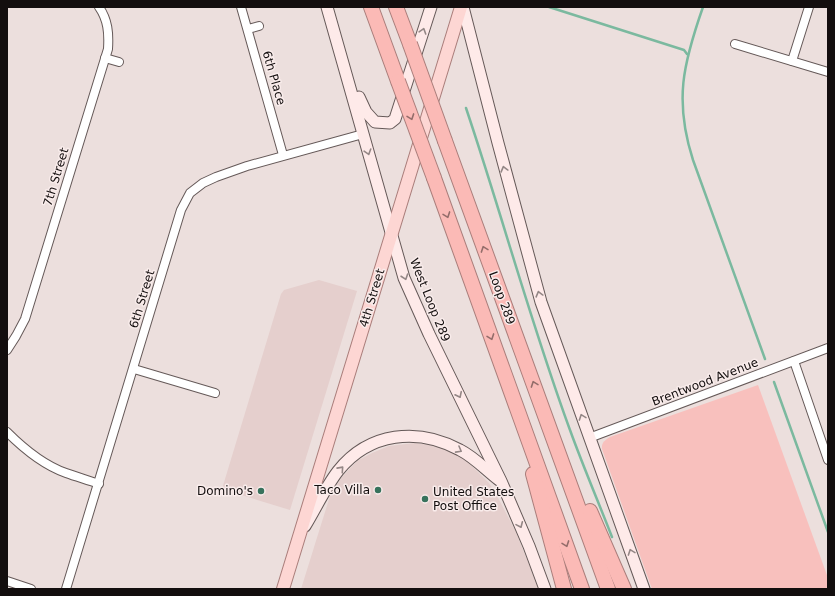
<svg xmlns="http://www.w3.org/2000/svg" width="835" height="596" font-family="'DejaVu Sans',sans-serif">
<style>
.built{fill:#e5cfcd}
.grass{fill:#f8c0bd}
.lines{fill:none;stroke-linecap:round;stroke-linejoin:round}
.stream{stroke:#7bb99f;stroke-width:2.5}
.street-casing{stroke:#655958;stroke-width:10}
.secondary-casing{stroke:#655958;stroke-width:13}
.primary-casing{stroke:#aa7e7b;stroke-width:14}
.highway-casing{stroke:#aa7e7b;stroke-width:16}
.street{stroke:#fff;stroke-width:8}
.secondary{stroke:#feeae9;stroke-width:11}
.primary{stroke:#fdd6d3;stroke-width:12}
.highway{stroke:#fbbab6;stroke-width:14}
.highway-bridge-casing{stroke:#aa7e7b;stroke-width:16;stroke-linecap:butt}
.highway-bridge{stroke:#fbbab6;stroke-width:14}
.oneway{stroke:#948786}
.oneway2{stroke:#936d6a}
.poi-dot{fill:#37725c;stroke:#f9eceb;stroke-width:1.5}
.labels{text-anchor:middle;stroke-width:3;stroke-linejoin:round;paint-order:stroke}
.street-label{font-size:12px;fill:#130e0e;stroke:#f9eceb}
.poi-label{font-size:12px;fill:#130e0e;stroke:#f9eceb;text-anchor:end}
</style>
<rect width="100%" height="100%" fill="#ecdfdd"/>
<g class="built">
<path d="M319,280L357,291L290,510L222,489L281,294L284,290Z"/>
<path d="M415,443L431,445L451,451L469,463L489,483L496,494L515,530L539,589H301L330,496L342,477L357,461L372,453L389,446Z"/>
</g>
<path class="grass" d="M758,385L828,578V589H652L602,449C601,443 605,440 610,437Z"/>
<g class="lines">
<g class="stream">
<path d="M549,7L684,50L687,54"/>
<path d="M703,7C683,64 674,101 693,160L765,359"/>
<path d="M466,108C502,215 531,324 570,430C583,466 598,501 612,537"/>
<path d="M774,382L828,532"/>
</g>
<defs>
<g id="street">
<path d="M241,7L283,155"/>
<path d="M248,29L259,26"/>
<path d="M735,44L828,72"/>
<path d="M105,58L119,62"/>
<path d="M792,61L809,7"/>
<path d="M7,350L16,336L25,319L108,49C109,33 108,20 99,7"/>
<path d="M794,361L828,460"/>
<path d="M134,369L215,393"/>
<path d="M7,432C24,449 43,465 66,473C77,477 88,480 99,484"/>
<path d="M589,438L828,348"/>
<path d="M7,581L31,589"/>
<path d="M66,589L181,210L190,193L203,183L216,177L247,166L363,134"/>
</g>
<g id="secondary">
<path d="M327,7L404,278L429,334L501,481L529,546L545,589"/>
<path d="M463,7L498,143L541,302L644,589"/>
<path d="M359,97L366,112L375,122L390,123L395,119L431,7"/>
<path d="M305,526C316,508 325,488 338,471C369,432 418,427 460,450C474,457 486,470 499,480"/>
</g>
<path id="primary" d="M283,589L461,7"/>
<g id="highway">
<path d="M371,7L398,81"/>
<path d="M396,7L410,44"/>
<path d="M445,141L608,589"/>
<path d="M434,178L582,589"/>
<path d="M533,474L564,589"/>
<path d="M590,511L624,589"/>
</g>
</defs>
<use href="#street" class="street-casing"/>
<use href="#secondary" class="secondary-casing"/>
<use href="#primary" class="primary-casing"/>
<use href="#highway" class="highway-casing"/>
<use href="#street" class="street"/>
<use href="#secondary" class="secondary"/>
<use href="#primary" class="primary"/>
<use href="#highway" class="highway"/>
<defs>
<g id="highway-bridge">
<path d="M410,44L445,141"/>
<path d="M398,81L434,178"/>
</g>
</defs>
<use href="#highway-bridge" class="highway-bridge-casing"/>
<use href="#highway-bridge" class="highway-bridge"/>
</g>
<defs><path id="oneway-chevron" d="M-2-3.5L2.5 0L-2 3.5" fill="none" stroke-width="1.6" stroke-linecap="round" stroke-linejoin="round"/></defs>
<g class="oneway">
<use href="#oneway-chevron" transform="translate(423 31) rotate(-72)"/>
<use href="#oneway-chevron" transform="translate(368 152) rotate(73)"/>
<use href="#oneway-chevron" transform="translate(504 169) rotate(-105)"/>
<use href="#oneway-chevron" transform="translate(405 277) rotate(71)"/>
<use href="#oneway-chevron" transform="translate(539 294) rotate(-105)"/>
<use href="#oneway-chevron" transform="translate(459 395) rotate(64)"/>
<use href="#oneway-chevron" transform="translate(582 417) rotate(-110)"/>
<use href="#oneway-chevron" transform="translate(459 450) rotate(29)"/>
<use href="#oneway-chevron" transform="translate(341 469) rotate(-48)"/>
<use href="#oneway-chevron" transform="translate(520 525) rotate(66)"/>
<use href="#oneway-chevron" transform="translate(631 552) rotate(-110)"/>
</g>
<g class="oneway2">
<use href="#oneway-chevron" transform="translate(411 117) rotate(70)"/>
<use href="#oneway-chevron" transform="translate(447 215) rotate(70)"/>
<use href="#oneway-chevron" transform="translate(484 249) rotate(-110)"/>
<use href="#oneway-chevron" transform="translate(491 337) rotate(70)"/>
<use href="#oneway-chevron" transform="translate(534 384) rotate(-110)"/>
<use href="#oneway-chevron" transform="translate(566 544) rotate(70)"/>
</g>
<g class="poi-dot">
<circle cx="378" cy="490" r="4"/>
<circle cx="261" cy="491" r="4"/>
<circle cx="425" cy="499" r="4"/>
</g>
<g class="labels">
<g class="street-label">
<text transform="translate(274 78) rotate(74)" y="4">6th Place</text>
<text transform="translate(56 177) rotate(-73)" y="4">7th Street</text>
<text transform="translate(372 298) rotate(-73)" y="4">4th Street</text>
<text transform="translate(502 298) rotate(70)" y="4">Loop 289</text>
<text transform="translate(142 299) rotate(-73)" y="4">6th Street</text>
<text transform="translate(430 300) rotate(68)" y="4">West Loop 289</text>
<text transform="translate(705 382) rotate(-21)" y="4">Brentwood Avenue</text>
</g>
<g class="poi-label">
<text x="370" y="494">Taco Villa</text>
<text x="253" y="495">Domino's</text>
<text x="433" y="496" text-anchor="start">United States<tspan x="433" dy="14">Post Office</tspan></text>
</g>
</g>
<rect width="835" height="596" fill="none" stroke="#130e0e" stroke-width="16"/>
</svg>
